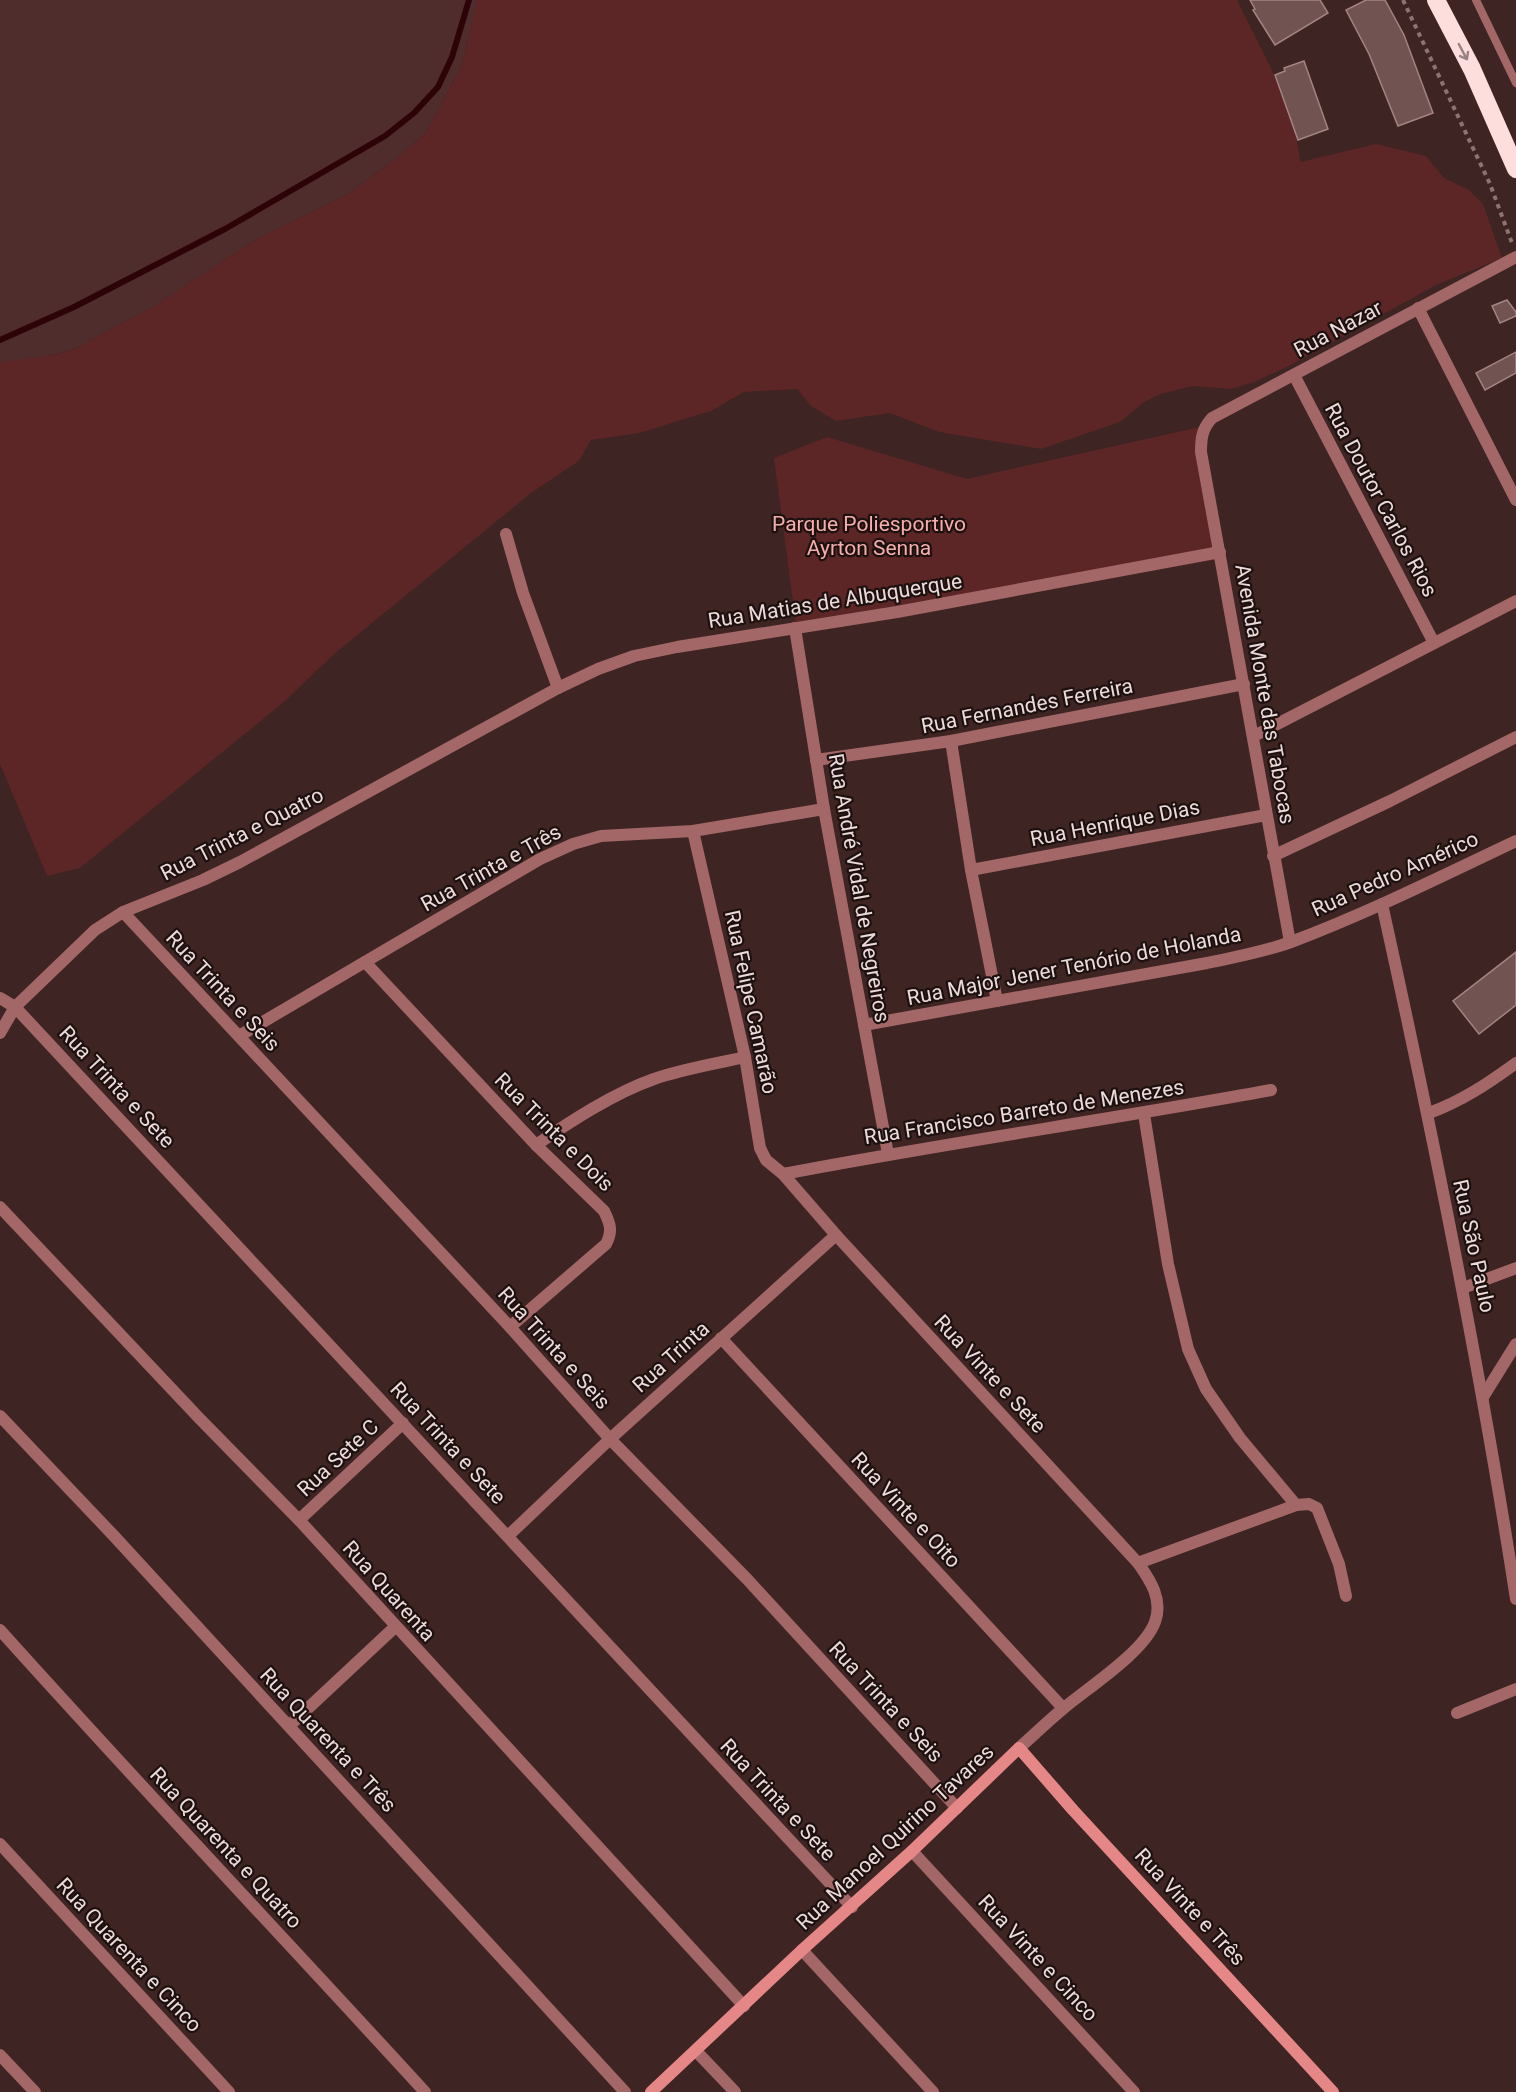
<svg xmlns="http://www.w3.org/2000/svg" width="1516" height="2092" font-family="Roboto,sans-serif">
<style>
.built{fill:#4f2d2d}
.green{fill:#5c2526}
.lines{fill:none;stroke-linecap:round;stroke-linejoin:round}
.stream{stroke:#2c0407;stroke-width:6}
.building{fill:#715352;stroke:#a48483;stroke-width:1.5}
.path{stroke:#8b7473;stroke-width:4;stroke-dasharray:4.5 4.5;stroke-linecap:butt}
.lane{stroke:#a26766;stroke-width:8}
.street{stroke:#a26766;stroke-width:12}
.secondary{stroke:#e58786;stroke-width:12}
.highway{stroke:#fddedd;stroke-width:18}
.oneway{stroke:#988281}
.labels{text-anchor:middle;stroke-width:4.5;stroke-linejoin:round;paint-order:stroke}
.street-label{font-size:21px;fill:#eddada;stroke:#1d1110}
.park-label{font-size:21px;fill:#f6aeac;stroke:#1d1110}
</style>
<rect width="100%" height="100%" fill="#3e2423"/>
<path class="built" d="M0,0H477L462,65L426,133L398,157L348,194L260,237L157,304L75,349L0,369Z"/>
<g class="green">
<path d="M477,0H1237C1261,51 1296,105 1300,162L1376,144L1426,156L1444,178L1469,190L1483,204L1502,258L1436,285L1289,366L1254,382L1231,389L1193,386L1160,394L1144,402L1120,422L1041,449L939,432L890,413L836,421L811,406L797,389L744,392L711,411L639,433L591,440L579,461L531,493L334,654L284,702L80,868L47,876L0,764V362L54,355L75,349L157,304L260,237L348,194L398,157L426,133L462,65Z"/>
<path d="M1200,427L1225,558L797,632L774,458L827,437L967,479Z"/>
</g>
<g class="lines">
<path class="stream" d="M0,340L74,307L225,229L385,136L414,113L438,87L452,57L469,0"/>
</g>
<g class="building">
<path d="M1250,0H1320L1328,13L1275,45L1253,10L1255,9Z"/>
<path d="M1366,0H1385L1404,35L1433,113L1398,126L1369,54L1346,10Z"/>
<path d="M1304,61L1328,129L1298,140L1275,75L1285,71L1284,68Z"/>
<path d="M1507,300L1516,312V316L1500,323L1492,306Z"/>
<path d="M1516,352V373L1485,390L1476,373Z"/>
<path d="M1516,952V1005L1479,1034L1453,1001Z"/>
</g>
<g class="lines">
<path class="path" d="M1403,0L1490,184L1512,243"/>
<path class="lane" d="M1476,0L1516,83"/>
<g class="street">
<path d="M1418,308L1516,500"/>
<path d="M1294,375L1434,643"/>
<path d="M506,534L523,593L558,688"/>
<path d="M795,628L824,809L888,1154"/>
<path d="M1254,736L1516,601"/>
<path d="M951,741L971,870L997,1001"/>
<path d="M816,760L951,741L1244,684"/>
<path d="M693,831L745,1057L760,1148L766,1160L783,1174L836,1235L1138,1563C1151,1581 1163,1600 1155,1622C1144,1652 1089,1687 1064,1708C1049,1720 1034,1735 1019,1748"/>
<path d="M1273,856L1390,801L1516,737"/>
<path d="M971,870L1266,815"/>
<path d="M1382,904C1433,1134 1480,1365 1516,1599"/>
<path d="M123,912L510,1327L610,1439L747,1579L957,1808"/>
<path d="M1290,942L1201,452C1201,438 1202,429 1212,418L1516,257"/>
<path d="M365,962L536,1145L604,1211C610,1223 613,1231 606,1244L510,1327"/>
<path d="M0,998L15,1007C295,1305 571,1608 852,1907"/>
<path d="M864,1025L1207,963C1235,957 1264,952 1291,942C1368,913 1442,876 1516,841"/>
<path d="M0,1033L15,1007L95,930L123,912L203,880L240,862L558,688L598,669L634,656L677,647L897,612L1220,552"/>
<path d="M239,1036L540,859L573,844L601,836L693,831L824,809"/>
<path d="M1429,1113C1462,1101 1487,1084 1516,1063"/>
<path d="M1144,1114L1168,1264L1188,1349L1206,1389L1240,1438L1296,1505L1309,1504L1317,1508L1339,1564L1346,1596"/>
<path d="M536,1145C571,1121 614,1093 654,1079C683,1069 715,1064 745,1057"/>
<path d="M783,1174C945,1143 1108,1120 1271,1090"/>
<path d="M0,1207L200,1419L299,1520L744,2006"/>
<path d="M1463,1288L1516,1268"/>
<path d="M721,1338L1063,1708"/>
<path d="M1483,1397L1516,1344"/>
<path d="M0,1416L114,1536L625,2092"/>
<path d="M299,1520L403,1423"/>
<path d="M508,1536L610,1439L836,1235"/>
<path d="M1138,1563L1296,1505"/>
<path d="M0,1630C140,1786 284,1938 425,2092"/>
<path d="M1457,1713L1516,1689"/>
<path d="M289,1726L395,1627"/>
<path d="M0,1844L229,2092"/>
<path d="M912,1851L1134,2092"/>
<path d="M802,1950L933,2092"/>
<path d="M696,2051L735,2092"/>
<path d="M0,2055L35,2092"/>
</g>
<path class="secondary" d="M651,2092L802,1950L912,1851L1019,1748L1073,1810L1333,2092"/>
<path class="highway" d="M1436,0L1472,69L1516,169"/>
</g>
<defs><path id="oneway-shaft" d="M-6 0H5M1.5-3L5.5 0L1.5 3" fill="none" stroke-width="1.6" stroke-linecap="round" stroke-linejoin="round" transform="scale(1.5)"/></defs>
<use class="oneway" href="#oneway-shaft" transform="translate(1463 52) rotate(62)"/>
<g class="labels">
<g class="street-label">
<text transform="translate(1338 329) rotate(-28)" y="7">Rua Nazar</text>
<text transform="translate(1381 500) rotate(62)" y="7">Rua Doutor Carlos Rios</text>
<text transform="translate(835 601) rotate(-9)" y="7">Rua Matias de Albuquerque</text>
<text transform="translate(1265 694) rotate(80)" y="7">Avenida Monte das Tabocas</text>
<text transform="translate(1027 706) rotate(-11)" y="7">Rua Fernandes Ferreira</text>
<text transform="translate(1115 823) rotate(-11)" y="7">Rua Henrique Dias</text>
<text transform="translate(242 834) rotate(-27)" y="7">Rua Trinta e Quatro</text>
<text transform="translate(491 868) rotate(-29)" y="7">Rua Trinta e Três</text>
<text transform="translate(1395 874) rotate(-24)" y="7">Rua Pedro Américo</text>
<text transform="translate(859 888) rotate(80)" y="7">Rua André Vidal de Negreiros</text>
<text transform="translate(1074 966) rotate(-11)" y="7">Rua Major Jener Tenório de Holanda</text>
<text transform="translate(223 991) rotate(47)" y="7">Rua Trinta e Seis</text>
<text transform="translate(751 1002) rotate(78)" y="7">Rua Felipe Camarão</text>
<text transform="translate(117 1087) rotate(47)" y="7">Rua Trinta e Sete</text>
<text transform="translate(1024 1112) rotate(-9)" y="7">Rua Francisco Barreto de Menezes</text>
<text transform="translate(554 1132) rotate(45)" y="7">Rua Trinta e Dois</text>
<text transform="translate(1474 1246) rotate(78)" y="7">Rua São Paulo</text>
<text transform="translate(554 1348) rotate(48)" y="7">Rua Trinta e Seis</text>
<text transform="translate(671 1357) rotate(-42)" y="7">Rua Trinta</text>
<text transform="translate(990 1374) rotate(47)" y="7">Rua Vinte e Sete</text>
<text transform="translate(448 1443) rotate(47)" y="7">Rua Trinta e Sete</text>
<text transform="translate(338 1458) rotate(-43)" y="7">Rua Sete C</text>
<text transform="translate(906 1510) rotate(47)" y="7">Rua Vinte e Oito</text>
<text transform="translate(389 1591) rotate(48)" y="7">Rua Quarenta</text>
<text transform="translate(886 1702) rotate(47)" y="7">Rua Trinta e Seis</text>
<text transform="translate(328 1740) rotate(47)" y="7">Rua Quarenta e Três</text>
<text transform="translate(778 1800) rotate(47)" y="7">Rua Trinta e Sete</text>
<text transform="translate(895 1837) rotate(-43)" y="7">Rua Manoel Quirino Tavares</text>
<text transform="translate(226 1848) rotate(47)" y="7">Rua Quarenta e Quatro</text>
<text transform="translate(1190 1907) rotate(47)" y="7">Rua Vinte e Três</text>
<text transform="translate(129 1955) rotate(47)" y="7">Rua Quarenta e Cinco</text>
<text transform="translate(1038 1958) rotate(47)" y="7">Rua Vinte e Cinco</text>
</g>
<g class="park-label">
<text x="869" y="531">Parque Poliesportivo<tspan x="869" dy="24">Ayrton Senna</tspan></text>
</g>
</g>
</svg>
